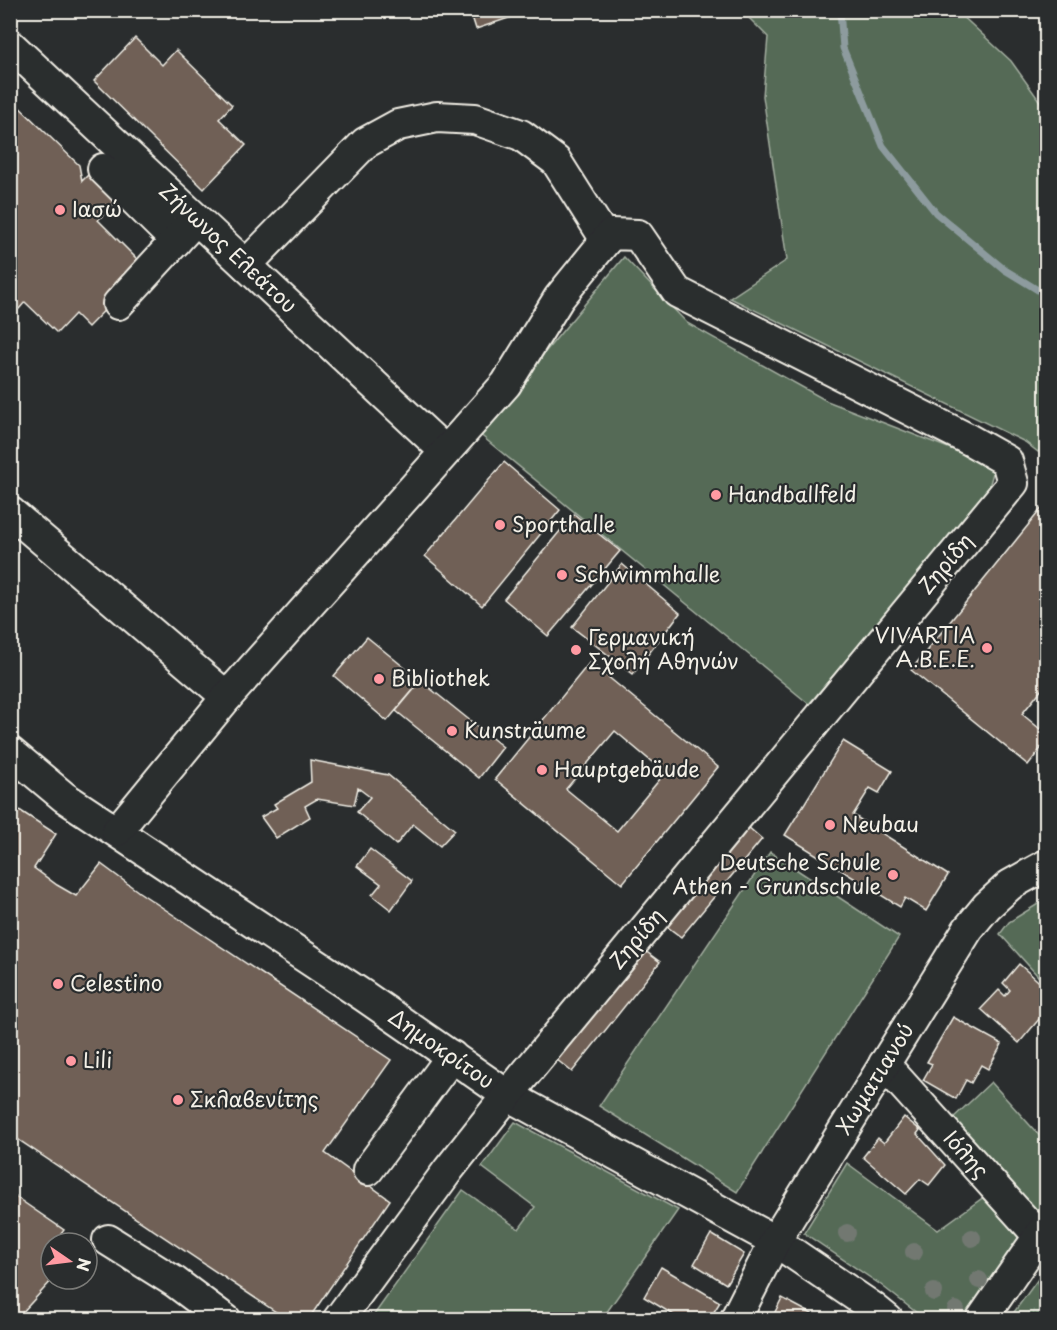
<svg xmlns="http://www.w3.org/2000/svg" width="1057" height="1330" font-family="'Playpen Sans',sans-serif">
<style>
.grass{fill:#546b57;stroke:#a4aea0;stroke-width:1.5}
.park{fill:url(#park-tufts);stroke:#a4aea0;stroke-width:1.5}
.lines{fill:none;stroke-linecap:round;stroke-linejoin:round}
.stream{stroke:#8d9b9e;stroke-width:7}
.building{fill:#706157;stroke:#f4f1e8;stroke-width:1.5;fill-rule:evenodd}
.minor-casing{stroke:#f4f1e8;stroke-width:34}
.minor{stroke:#2a2d2e;stroke-width:30}
.tree{fill:#727871}
.poi-dot{fill:#ff9aa2;stroke:#2a2d2e;stroke-width:2}
.labels{text-anchor:middle;stroke-width:4.5;stroke-linejoin:round;paint-order:stroke}
.poi-label{font-size:21px;fill:#f4f1e8;stroke:#2a2d2e;text-anchor:start}
.street-label{font-size:21px;fill:#f4f1e8;stroke:#2a2d2e}
</style>
<defs>
<pattern id="park-tufts" width="24" height="20" patternUnits="userSpaceOnUse" patternTransform="scale(1.5)"><rect width="24" height="20" fill="#546b57"/><path d="M3 7l-1-3M5 7V3M7 7l1-3M15 17l-1-3M17 17v-4M19 17l1-3" fill="none" stroke="#6d816f"/></pattern>
</defs>
<rect width="100%" height="100%" fill="#2a2d2e"/>
<filter id="ink" filterUnits="userSpaceOnUse"><feTurbulence type="fractalNoise" baseFrequency=".0167" numOctaves="2"/><feDisplacementMap in="SourceGraphic" scale="12" xChannelSelector="R" yChannelSelector="G"/><feConvolveMatrix kernelMatrix="1 2 1 2 8 2 1 2 1" color-interpolation-filters="sRGB"/></filter>
<g filter="url(#ink)">
<g class="grass">
<path d="M742,11H957L1011,61L1046,110V443L1038,452L1025,442L730,298L787,260L763,96L768,37Z"/>
<path d="M624,257L687,323L827,401L995,466L987,494L809,704L478,433Z"/>
<path d="M770,852L899,937L737,1192L599,1106Z"/>
<path d="M1046,899V985L1000,934L1009,922Z"/>
<path d="M991,1082L1046,1143L1045,1223L951,1120Z"/>
<path d="M515,1122L678,1210L602,1319H371L463,1190L519,1229L535,1207L482,1167Z"/>
<path d="M847,1163L938,1230L988,1194L1034,1241L975,1319L926,1320L881,1285L804,1233Z"/>
</g>
<path class="park" d="M1046,1268V1319H1009Z"/>
<g class="lines">
<path class="stream" d="M840,10L843,48L883,146L936,213L1005,270L1046,295"/>
</g>
<g class="building">
<path d="M470,10H533L476,29Z"/>
<path d="M135,38L162,65L176,50L232,105L219,119L246,145L204,189L94,81Z"/>
<path d="M10,98L79,165L82,181L93,170L119,199L98,220L146,268L88,327L75,314L57,333L25,302L19,309L10,308Z"/>
<path d="M504,462L560,510L482,606L425,556Z"/>
<path d="M1046,503V684L1022,714L1046,734V742L1028,765L911,670Z"/>
<path d="M574,514L620,551L548,636L504,599Z"/>
<path d="M622,564L680,613L633,674L572,627Z"/>
<path d="M367,637L421,681L387,721L334,676Z"/>
<path d="M590,662L718,767L622,884L495,779ZM615,731L665,773L617,831L566,789Z"/>
<path d="M421,681L503,747L479,778L396,711Z"/>
<path d="M843,741L892,771L879,793L870,788L853,815L948,875L926,911L905,898L900,907L785,835Z"/>
<path d="M310,760L388,775L455,830L440,846L413,824L396,845L357,812L370,797L358,788L354,805L317,799L305,806L310,817L276,838L261,817L277,808L274,804L311,782Z"/>
<path d="M10,804L56,834L34,868L57,885L76,896L101,864L139,892L391,1060L325,1153L390,1200L308,1320H288L10,1134Z"/>
<path d="M747,826L762,839L681,937L665,925Z"/>
<path d="M370,849L412,881L391,910L372,895L381,884L357,866Z"/>
<path d="M644,950L660,962L572,1072L556,1059Z"/>
<path d="M1019,964L1046,988V1011L1019,1043L981,1009L999,990L1005,996L1010,990L1003,983Z"/>
<path d="M953,1017L1002,1044L988,1069L981,1065L971,1083L966,1080L956,1099L923,1080L932,1064L927,1062Z"/>
<path d="M904,1117L920,1130L917,1134L945,1165L929,1185L920,1179L906,1194L863,1157L878,1138L884,1143Z"/>
<path d="M10,1193L64,1230L61,1234L73,1243H51V1279H53L19,1316L10,1319Z"/>
<path d="M711,1234L744,1254L726,1284L694,1264Z"/>
<path d="M661,1267L720,1302L709,1320H682L644,1297Z"/>
<path d="M782,1298L816,1316L814,1320H771Z"/>
</g>
<g class="lines">
<defs>
<g id="minor">
<path id="s1" d="M10,45L445,451"/>
<path d="M103,169L176,241"/>
<path d="M246,265L365,143L398,125L437,117L475,119L521,135L556,161L606,240"/>
<path d="M118,304L196,219"/>
<path d="M10,512L227,697"/>
<path id="s2" d="M10,752L64,797L364,996L507,1095L775,1241L872,1307L888,1320"/>
<path d="M117,831L227,697L506,384L559,298L611,234L638,235L677,292L968,439L1007,461L1013,483L498,1107L449,1169L338,1320"/>
<path id="s3" d="M884,1064L1046,1244"/>
<path d="M368,1170L452,1056"/>
<path d="M108,1240L175,1282L226,1320"/>
<path id="s4" d="M735,1320L775,1241L968,929L987,906L1010,885L1046,865"/>
<path d="M981,1320L1046,1226"/>
</g>
</defs>
<use href="#minor" class="minor-casing"/>
<use href="#minor" class="minor"/>
</g>
<g class="tree">
<circle cx="847" cy="1233" r="9"/>
<circle cx="972" cy="1238" r="9"/>
<circle cx="914" cy="1252" r="9"/>
<circle cx="979" cy="1280" r="9"/>
<circle cx="934" cy="1292" r="9"/>
<circle cx="956" cy="1310" r="9"/>
</g>
</g>
<g class="poi-dot">
<circle cx="60" cy="210" r="6"/>
<circle cx="716" cy="495" r="6"/>
<circle cx="500" cy="525" r="6"/>
<circle cx="562" cy="575" r="6"/>
<circle cx="987" cy="648" r="6"/>
<circle cx="576" cy="650" r="6"/>
<circle cx="379" cy="679" r="6"/>
<circle cx="452" cy="731" r="6"/>
<circle cx="542" cy="770" r="6"/>
<circle cx="830" cy="825" r="6"/>
<circle cx="893" cy="875" r="6"/>
<circle cx="58" cy="984" r="6"/>
<circle cx="71" cy="1061" r="6"/>
<circle cx="178" cy="1100" r="6"/>
</g>
<g class="labels">
<g class="poi-label">
<text x="72" y="217">Ιασώ</text>
<text x="728" y="502">Handballfeld</text>
<text x="512" y="532">Sporthalle</text>
<text x="574" y="582">Schwimmhalle</text>
<text x="975" y="643" text-anchor="end">VIVARTIA<tspan x="975" dy="24">A.B.E.E.</tspan></text>
<text x="588" y="645">Γερμανική<tspan x="588" dy="24">Σχολή Αθηνών</tspan></text>
<text x="391" y="686">Bibliothek</text>
<text x="464" y="738">Kunsträume</text>
<text x="554" y="777">Hauptgebäude</text>
<text x="842" y="832">Neubau</text>
<text x="881" y="870" text-anchor="end">Deutsche Schule<tspan x="881" dy="24">Athen - Grundschule</tspan></text>
<text x="70" y="991">Celestino</text>
<text x="83" y="1068">Lili</text>
<text x="190" y="1107">Σκλαβενίτης</text>
</g>
<g class="street-label">
<text dy="7" stroke="none"><textPath href="#s1" startOffset="298">Ζήνωνος Ελεάτου</textPath></text>
<text transform="translate(946 564) rotate(-50)" y="7">Ζηρίδη</text>
<text transform="translate(637 939) rotate(-50)" y="7">Ζηρίδη</text>
<text dy="7" stroke="none"><textPath href="#s2" startOffset="524">Δημοκρίτου</textPath></text>
<text dy="7" stroke="none"><textPath href="#s4" startOffset="279">Χωματιανού</textPath></text>
<text dy="7" stroke="none"><textPath href="#s3" startOffset="122">Ιόλης</textPath></text>
</g>
</g>
<rect width="1057" height="1330" fill="none" stroke="#2a2d2e" stroke-width="36"/>
<rect x="18" y="18" width="1021" height="1294" fill="none" stroke="#f4f1e8" stroke-width="2" filter="url(#ink)"/>
<g transform="translate(69 1261) rotate(104)"><circle r="28" fill="#2a2d2e" stroke="#7b7b78" stroke-width="1.5"/>
<path d="M0-4.5L10 22L0 15L-10 22Z" fill="#ff9aa2"/>
<text y="-9" font-size="16" font-weight="bold" text-anchor="middle" fill="#f4f1e8">N</text>
</g>
</svg>
